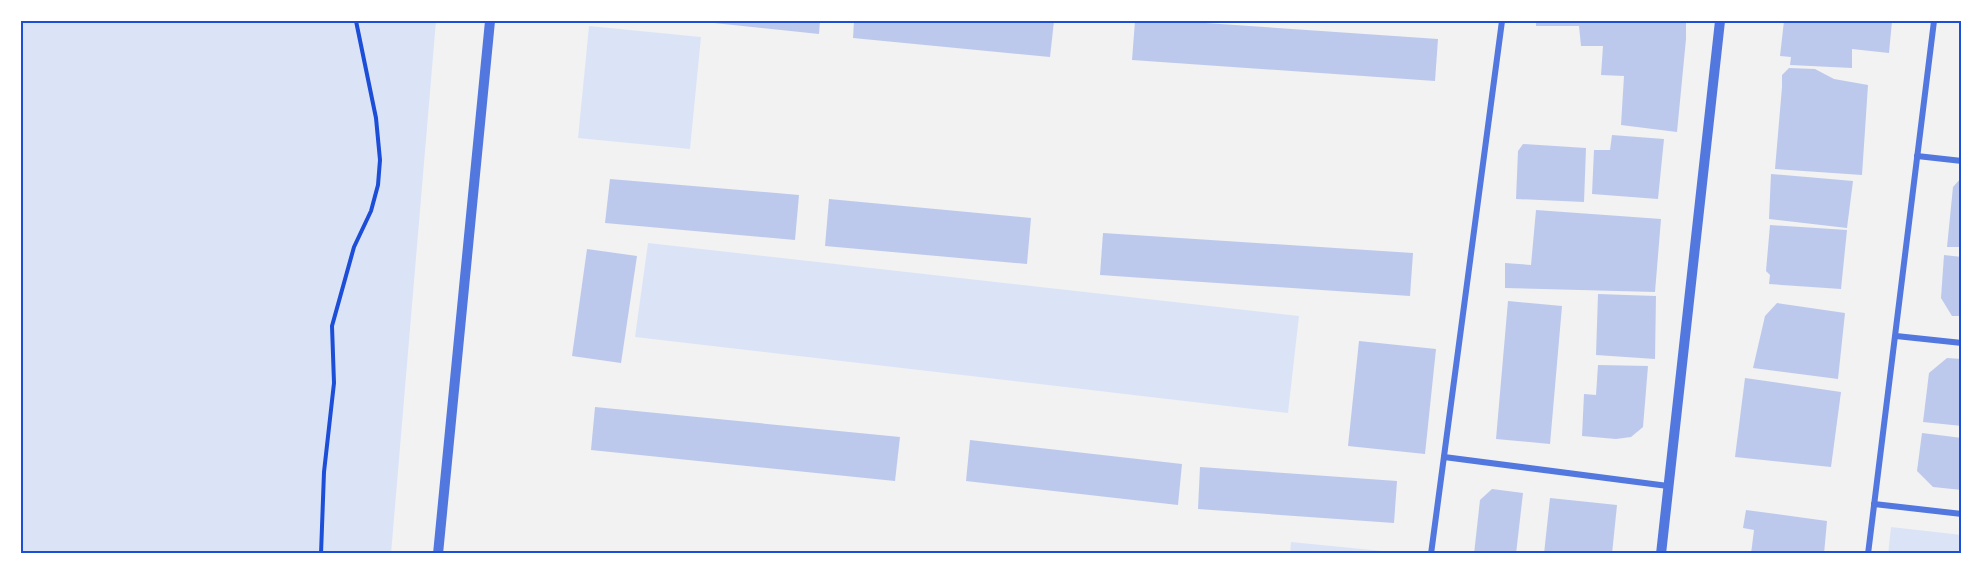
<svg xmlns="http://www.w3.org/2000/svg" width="1983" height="575" font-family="'Roboto Condensed',sans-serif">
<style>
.green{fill:#dbe4f7}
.building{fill:#bdc9ec}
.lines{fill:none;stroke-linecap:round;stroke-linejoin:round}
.path{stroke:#1d4ed8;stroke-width:4}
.minor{stroke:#5277de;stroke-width:6}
.tertiary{stroke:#5277de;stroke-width:10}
.neatline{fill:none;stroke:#1d4ed8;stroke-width:2}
</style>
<rect width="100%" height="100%" fill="#f2f2f2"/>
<g class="green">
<path d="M21,21H436L391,554H21Z"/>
<path d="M589,26L701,37L690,149L578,138Z"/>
<path d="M648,243L1299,316L1288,413L635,337Z"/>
<path d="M1891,527L1962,535V554H1888Z"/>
<path d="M1291,542L1403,553V554H1290Z"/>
</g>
<g class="building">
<path d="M714,21H820L819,34L714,23Z"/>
<path d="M854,21H1054L1050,57L853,38Z"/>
<path d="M1135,21H1176L1438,39L1435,81L1132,60Z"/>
<path d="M1536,21H1686V39L1677,132L1621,125L1624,76L1601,75L1603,46H1581L1579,26H1536Z"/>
<path d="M1784,21H1892L1889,53L1852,49V68L1790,65L1791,57L1780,56Z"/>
<path d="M1789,68L1815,69L1834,79L1868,85L1862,175L1775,169L1782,87V75Z"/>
<path d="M1612,135L1664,139L1658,199L1592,194L1594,150H1610Z"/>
<path d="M1523,144L1586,148L1584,202L1516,199L1518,151Z"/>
<path d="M1771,174L1853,181L1847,228L1769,219Z"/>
<path d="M1962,177V247H1947L1953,187Z"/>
<path d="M610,179L799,195L795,240L605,223Z"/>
<path d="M829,199L1031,218L1027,264L825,246Z"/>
<path d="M1536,210L1661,219L1655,292L1505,288V263L1531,265Z"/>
<path d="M1770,225L1847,230L1841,289L1769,284L1770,275L1766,271Z"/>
<path d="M1103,233L1413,253L1410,296L1100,275Z"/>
<path d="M587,249L637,256L621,363L572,356Z"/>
<path d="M1944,255L1962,257V316H1952L1941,298Z"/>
<path d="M1598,294L1656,296L1655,359L1596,355Z"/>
<path d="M1508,301L1562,306L1550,444L1496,439Z"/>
<path d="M1777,303L1845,313L1838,379L1753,368L1765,316Z"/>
<path d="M1359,341L1436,349L1425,454L1348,446Z"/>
<path d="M1947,358L1962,359V426L1923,422L1929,373Z"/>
<path d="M1598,365L1648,366L1643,427L1631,437L1616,439L1582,436L1584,394L1596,395Z"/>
<path d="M1745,378L1841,392L1831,467L1735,457Z"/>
<path d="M595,407L900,437L895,481L591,450Z"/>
<path d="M1922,433L1962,438V490L1933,487L1917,471Z"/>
<path d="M970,440L1182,464L1178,505L966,481Z"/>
<path d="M1200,467L1397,481L1394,523L1198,509Z"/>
<path d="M1492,489L1523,493L1516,554H1474L1480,500Z"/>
<path d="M1550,498L1617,505L1612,554H1544Z"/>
<path d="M1746,510L1827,521L1824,554H1751L1754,530L1743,528Z"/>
</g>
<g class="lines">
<path class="path" d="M321,554L324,472L334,383L332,326L354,247L371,211L378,185L380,160L376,118L356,21"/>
<g class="minor">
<path d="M1917,156L1962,161"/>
<path d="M1896,336L1962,343"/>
<path d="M1444,457L1668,486"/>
<path d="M1874,504L1962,514"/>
<path d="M1431,554L1502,21"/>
<path d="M1868,554L1934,21"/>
</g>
<g class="tertiary">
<path d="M438,554L490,21"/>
<path d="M1661,554L1720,21"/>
</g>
</g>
<rect width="1983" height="575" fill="none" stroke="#ffffff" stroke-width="45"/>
<rect x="22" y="22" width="1938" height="530" class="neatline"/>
</svg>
